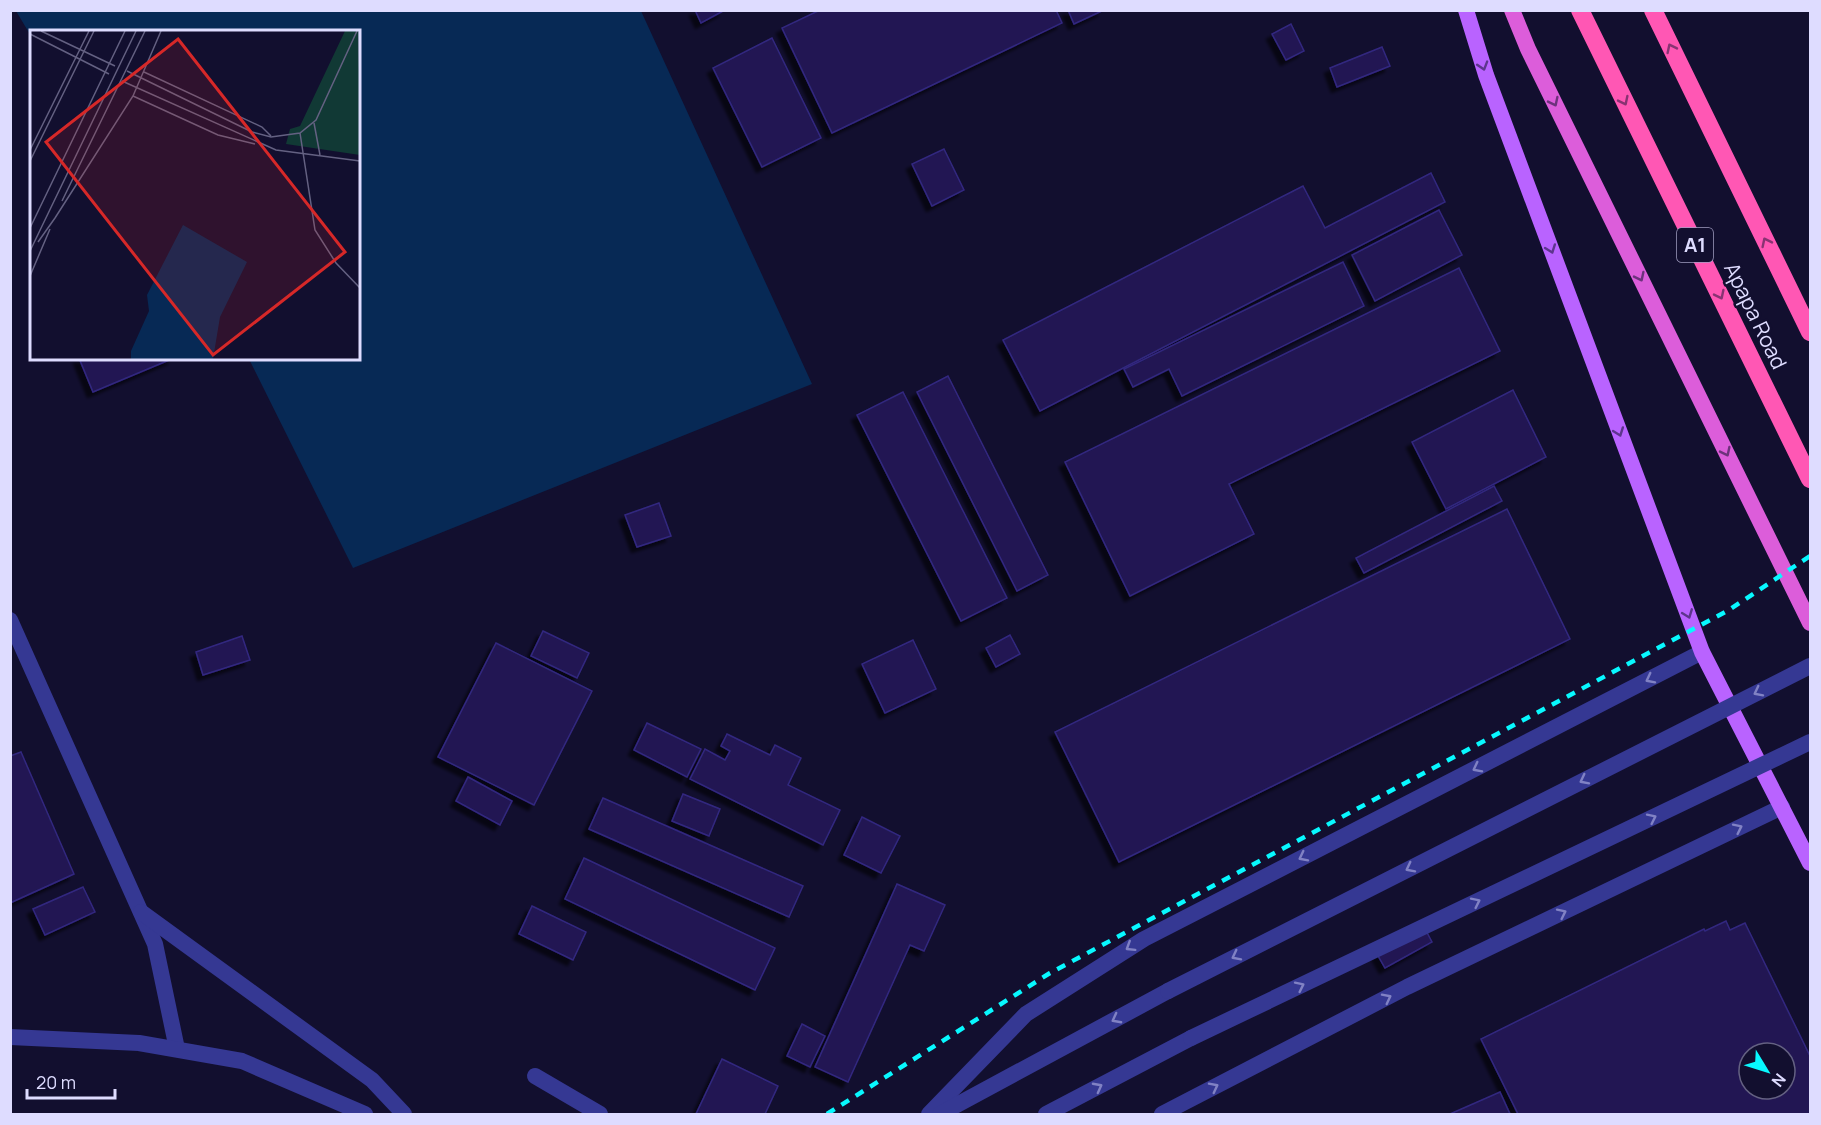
<svg xmlns="http://www.w3.org/2000/svg" width="1821" height="1125" font-family="Manrope,sans-serif">
<style>
.water{fill:#072955}
.building{fill:#201952;stroke:#332880;stroke-width:1.5;fill-rule:evenodd;filter:url(#shadow)}
.lines{fill:none;stroke-linecap:round;stroke-linejoin:round}
.service{stroke:#353893;stroke-width:16}
.minor{stroke:#353893;stroke-width:16}
.primary{stroke:#b963ff;stroke-width:16}
.trunk{stroke:#dc5dda;stroke-width:16}
.motorway{stroke:#ff57b4;stroke-width:18}
.rail{stroke:#08f8ff;stroke-width:4.5;stroke-dasharray:9 8;stroke-linecap:butt}
.minor-bridge{stroke:#353893;stroke-width:16}
.oneway{stroke:#883372}
.oneway2{stroke:#5d358d}
.oneway3{stroke:#6d327c}
.oneway4{stroke:#8182c4}
.labels{text-anchor:middle;stroke-width:5;stroke-linejoin:round;paint-order:stroke}
.shield{fill:#120f2f;stroke:#a19ec1;stroke-width:1.5}
.shield-label{font-size:20px;font-weight:bold;fill:#dedcff}
.street-label{font-size:21px;fill:#dedcff;stroke:#120f2f}
.inset-road{fill:none;stroke:#646182;stroke-width:1.5}
.view{fill:#d62828;fill-opacity:0.15;stroke:#d62828;stroke-width:3}
.inset-edge{fill:none;stroke:#dedcff;stroke-width:3}
</style>
<defs>
<filter id="shadow"><feDropShadow dx="-5.5" dy="5.5" stdDeviation="1.5" flood-color="#0009"/></filter>
</defs>
<rect width="100%" height="100%" fill="#120f2f"/>
<path class="water" d="M16,11H641L812,384L353,568L249,359L358,358V32H32L31,36Z"/>
<g class="building">
<path d="M695,10H725L701,23Z"/>
<path d="M820,10H1056L1062,23L832,133L782,28Z"/>
<path d="M1068,10H1104L1074,24Z"/>
<path d="M1291,24L1304,51L1286,60L1272,34Z"/>
<path d="M772,38L821,138L762,167L713,68Z"/>
<path d="M1382,47L1390,66L1337,87L1330,68Z"/>
<path d="M944,149L964,190L932,206L912,164Z"/>
<path d="M1431,173L1445,202L1040,411L1003,340L1303,186L1325,228Z"/>
<path d="M1439,210L1462,255L1375,301L1352,255Z"/>
<path d="M1343,262L1364,306L1182,396L1169,369L1133,387L1124,369Z"/>
<path d="M1459,268L1500,351L1229,484L1254,534L1130,596L1065,462Z"/>
<path d="M79,358H174L93,392Z"/>
<path d="M948,376L1048,575L1017,591L917,392Z"/>
<path d="M1513,390L1546,457L1446,509L1412,442Z"/>
<path d="M903,392L1007,598L961,621L857,415Z"/>
<path d="M1494,486L1502,501L1364,573L1356,558Z"/>
<path d="M659,503L671,536L637,547L625,515Z"/>
<path d="M1507,509L1570,639L1119,862L1055,732Z"/>
<path d="M543,631L589,653L577,678L531,656Z"/>
<path d="M1010,635L1020,654L996,667L986,648Z"/>
<path d="M242,636L250,660L203,675L196,652Z"/>
<path d="M913,640L936,689L885,713L862,664Z"/>
<path d="M496,643L592,691L534,805L438,757Z"/>
<path d="M647,723L701,749L687,777L634,750Z"/>
<path d="M727,734L770,755L775,745L801,758L788,785L840,810L823,845L690,779L705,749L725,760L730,751L721,746Z"/>
<path d="M21,752L74,874L10,903V756Z"/>
<path d="M468,777L512,801L500,825L456,801Z"/>
<path d="M683,794L720,809L709,836L672,821Z"/>
<path d="M603,798L803,886L789,917L589,829Z"/>
<path d="M862,817L900,836L881,873L844,855Z"/>
<path d="M584,858L775,948L755,990L565,899Z"/>
<path d="M897,884L945,905L924,951L910,945L848,1082L815,1067Z"/>
<path d="M83,887L95,912L45,935L33,909Z"/>
<path d="M532,906L586,932L573,960L519,934Z"/>
<path d="M1726,921L1730,930L1745,923L1810,1056V1114H1518L1481,1039L1704,929L1705,931ZM1749,1053H1785V1089H1749Z"/>
<path d="M1424,927L1432,942L1385,968L1377,954Z"/>
<path d="M802,1024L825,1036L810,1067L787,1056Z"/>
<path d="M722,1059L778,1086L765,1114H696Z"/>
<path d="M1500,1092L1510,1114H1450Z"/>
</g>
<g class="lines">
<g class="service">
<path d="M10,620L155,944L177,1049"/>
<path d="M141,912L372,1080L404,1114"/>
<path d="M535,1076L600,1114"/>
</g>
<g class="minor">
<path d="M10,1037L139,1043L242,1061L365,1114"/>
<path d="M929,1114L1026,1014L1144,939L1702,652"/>
<path d="M940,1114L1168,991"/>
<path d="M1046,1114L1191,1038"/>
<path d="M1162,1114L1407,987L1782,807"/>
</g>
<path class="primary" d="M1466,10L1486,75L1702,652L1810,863"/>
<path class="trunk" d="M1512,10L1528,49L1810,623"/>
<g class="motorway">
<path d="M1580,10L1810,479"/>
<path d="M1653,10L1810,332"/>
</g>
<path class="rail" d="M827,1114L1050,973L1729,610L1810,556"/>
<g class="minor-bridge">
<path d="M1168,991L1810,666"/>
<path d="M1191,1038L1810,742"/>
</g>
</g>
<defs><path id="oneway-chevron" d="M-2-3.5L2.5 0L-2 3.5" fill="none" stroke-width="1.6" stroke-linecap="round" stroke-linejoin="round" transform="scale(1.5)"/></defs>
<g class="oneway">
<use href="#oneway-chevron" transform="translate(1671 48) rotate(-116)"/>
<use href="#oneway-chevron" transform="translate(1624 101) rotate(64)"/>
<use href="#oneway-chevron" transform="translate(1766 242) rotate(-116)"/>
<use href="#oneway-chevron" transform="translate(1720 295) rotate(64)"/>
</g>
<g class="oneway2">
<use href="#oneway-chevron" transform="translate(1483 66) rotate(73)"/>
<use href="#oneway-chevron" transform="translate(1551 249) rotate(70)"/>
<use href="#oneway-chevron" transform="translate(1619 432) rotate(70)"/>
<use href="#oneway-chevron" transform="translate(1688 614) rotate(69)"/>
</g>
<g class="oneway3">
<use href="#oneway-chevron" transform="translate(1554 102) rotate(64)"/>
<use href="#oneway-chevron" transform="translate(1640 277) rotate(64)"/>
<use href="#oneway-chevron" transform="translate(1726 452) rotate(64)"/>
</g>
<g class="oneway4">
<use href="#oneway-chevron" transform="translate(1650 679) rotate(153)"/>
<use href="#oneway-chevron" transform="translate(1758 692) rotate(153)"/>
<use href="#oneway-chevron" transform="translate(1477 768) rotate(153)"/>
<use href="#oneway-chevron" transform="translate(1584 780) rotate(153)"/>
<use href="#oneway-chevron" transform="translate(1652 818) rotate(-26)"/>
<use href="#oneway-chevron" transform="translate(1738 828) rotate(-26)"/>
<use href="#oneway-chevron" transform="translate(1303 857) rotate(153)"/>
<use href="#oneway-chevron" transform="translate(1410 868) rotate(153)"/>
<use href="#oneway-chevron" transform="translate(1476 902) rotate(-26)"/>
<use href="#oneway-chevron" transform="translate(1562 913) rotate(-26)"/>
<use href="#oneway-chevron" transform="translate(1130 947) rotate(148)"/>
<use href="#oneway-chevron" transform="translate(1236 956) rotate(153)"/>
<use href="#oneway-chevron" transform="translate(1300 986) rotate(-26)"/>
<use href="#oneway-chevron" transform="translate(1387 998) rotate(-27)"/>
<use href="#oneway-chevron" transform="translate(1116 1019) rotate(152)"/>
<use href="#oneway-chevron" transform="translate(1098 1087) rotate(-28)"/>
<use href="#oneway-chevron" transform="translate(1214 1087) rotate(-27)"/>
</g>
<g class="labels">
<rect class="shield" x="1677" y="228" width="36" height="34" rx="4.5"/>
<g class="shield-label">
<text x="1695" y="252">A1</text>
</g>
<g class="street-label">
<text transform="translate(1755 316) rotate(64)" y="7">Apapa Road</text>
</g>
</g>
<g transform="translate(30 30)">
<rect width="330" height="330" fill="#120f2f"/>
<path d="M315,1H330V125L256,114L260,99L270,96Z" fill="#113935"/>
<path d="M153,195L217,232L190,287L183,329H101V321L119,281L117,265Z" fill="#072955"/>
<path class="inset-road" d="M11,1L85,36M329,2L330,53M0,4L79,44M97,41L222,102L241,107L270,103L286,90L327,1M114,42L232,97L241,106M92,51L246,120L330,131M103,66L188,105L225,114M284,93L290,125M270,103L285,200L306,233L330,258M0,120L59,1M0,131L64,1M32,171L115,1M25,188L103,66L131,1M0,198L95,1M8,212L25,188M0,221L106,1M0,246L20,199"/>
<path class="view" d="M148,9L315,222L183,325L16,112Z"/>
<rect width="330" height="330" class="inset-edge"/>
</g>
<rect width="1821" height="1125" fill="none" stroke="#dedcff" stroke-width="24"/>
<g transform="translate(1767 1071) rotate(128)"><circle r="28" fill="#120f2f" stroke="#646182" stroke-width="1.5"/>
<path d="M0-4.5L10 22L0 15L-10 22Z" fill="#08f8ff"/>
<text y="-9" font-size="16" font-weight="bold" text-anchor="middle" fill="#dedcff">N</text>
</g>
<path d="M27 1089v9h88v-9" fill="none" stroke="#dedcff" stroke-width="3"/>
<text x="36" y="1089" font-size="18" fill="#dedcff" stroke="#120f2f" stroke-width="4.5" paint-order="stroke">20 m</text>
</svg>
